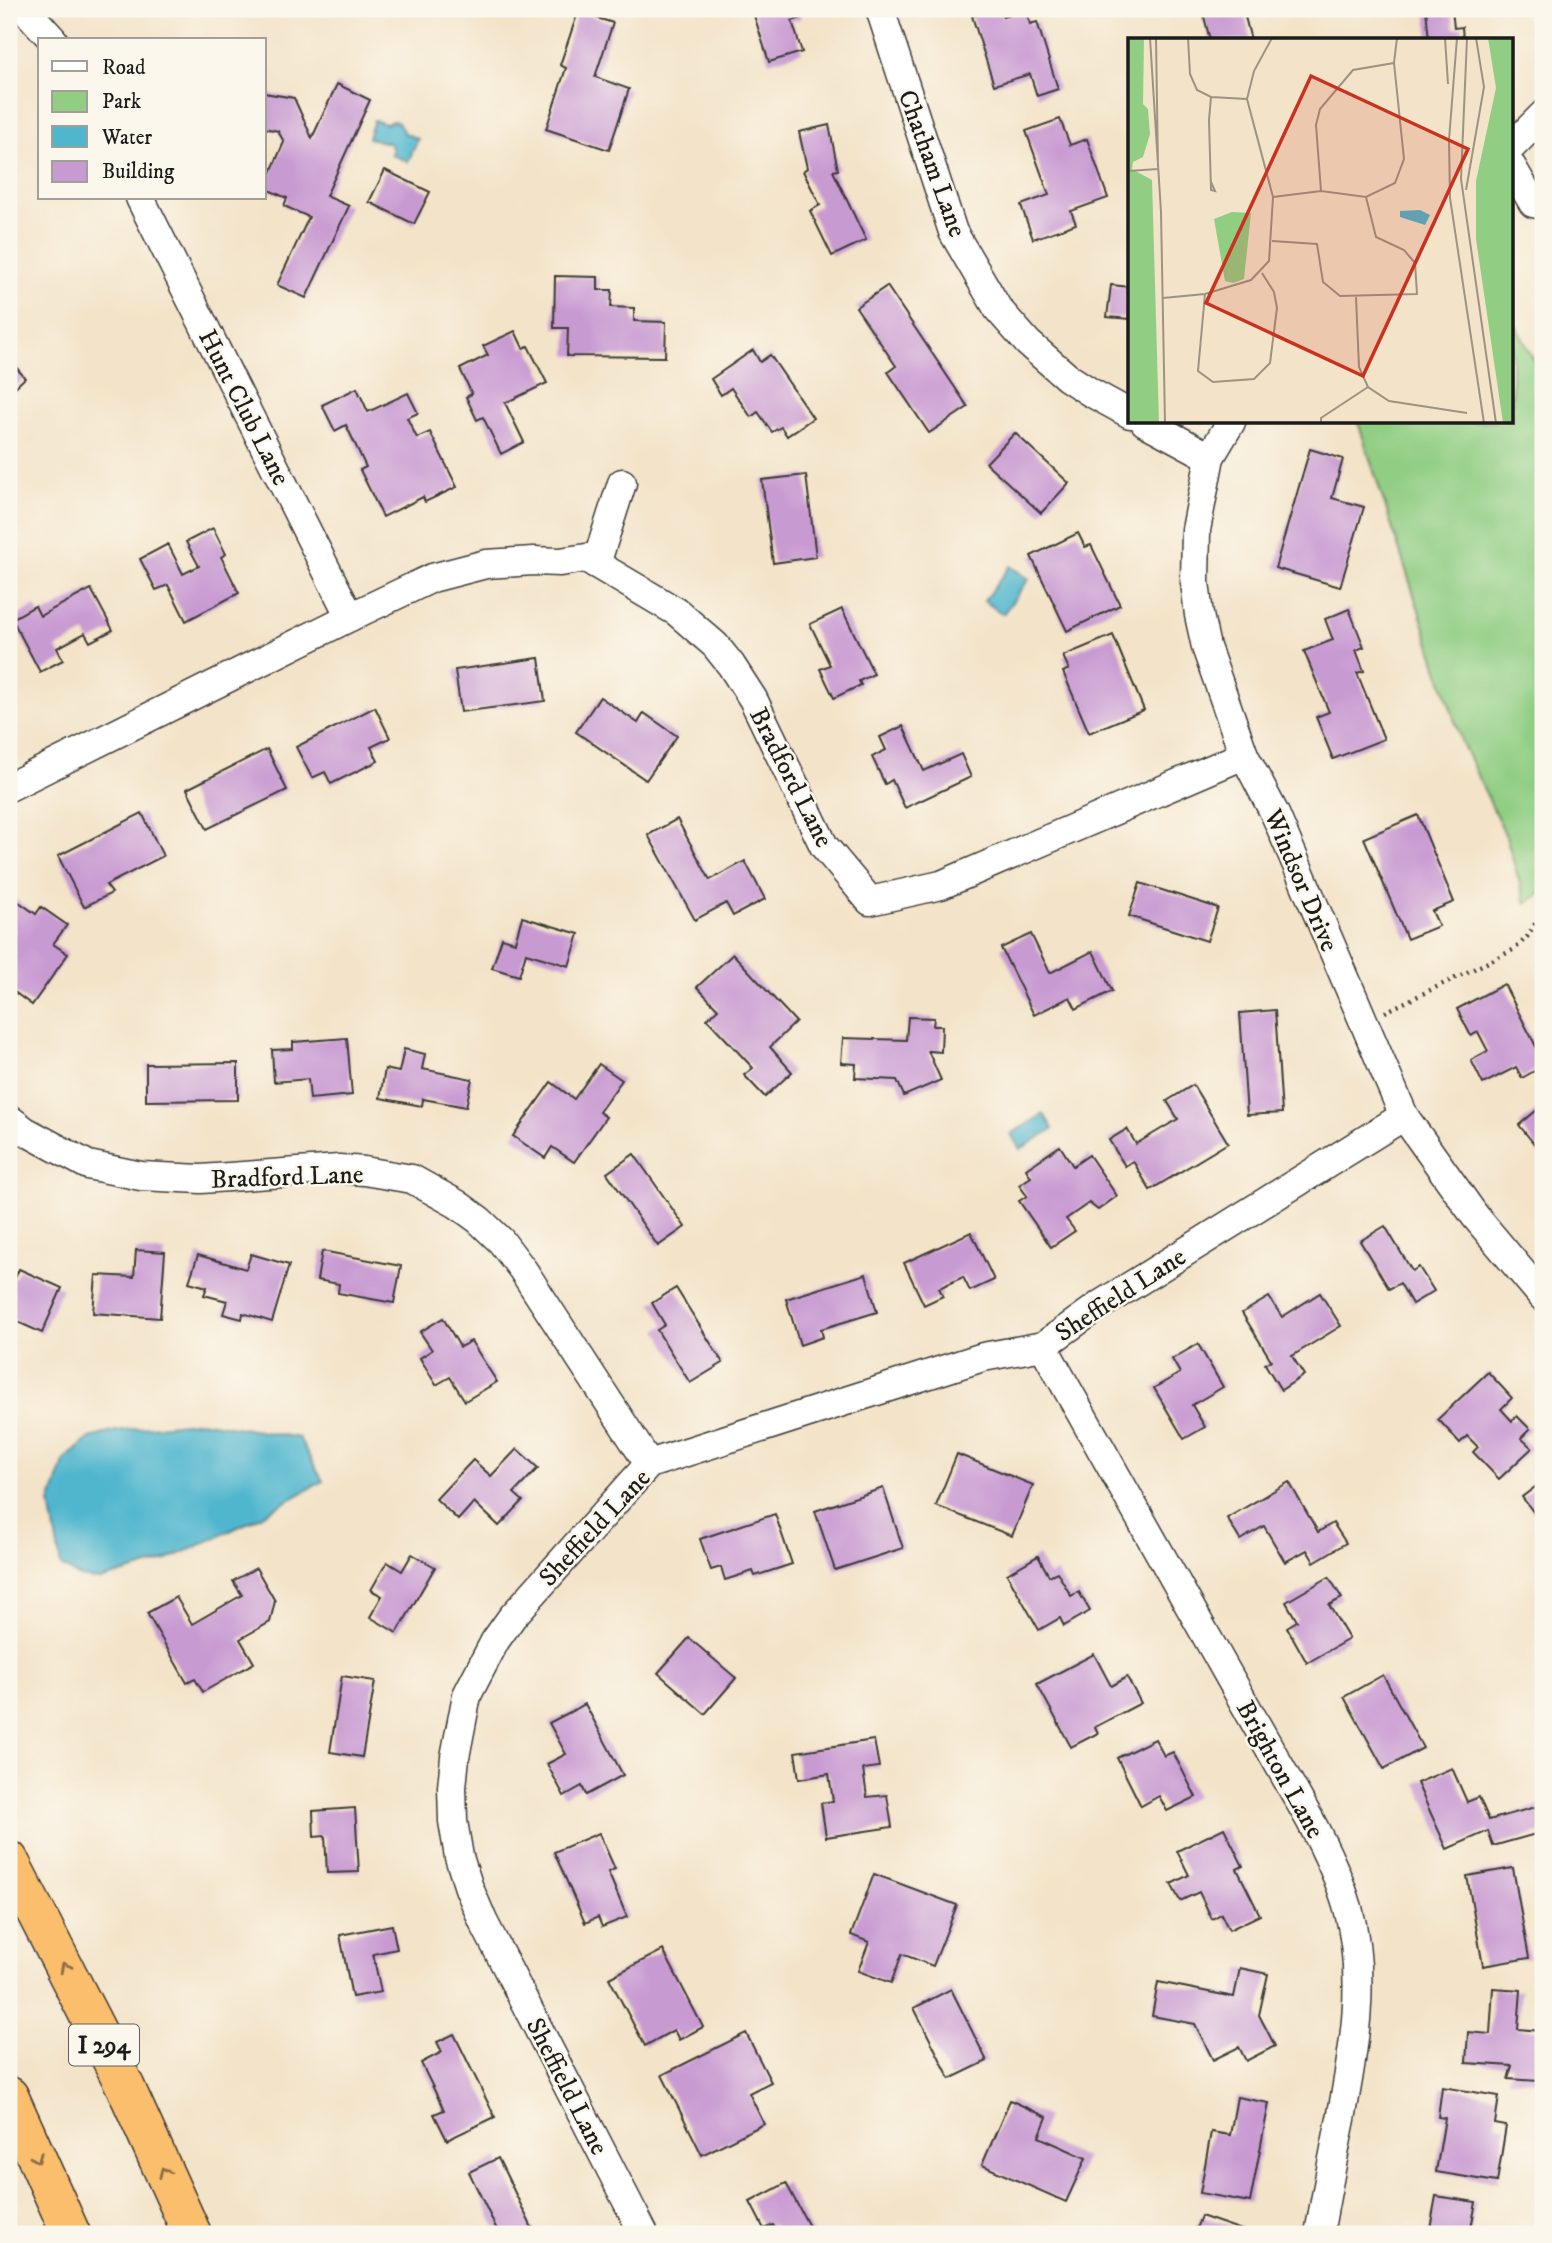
<svg xmlns="http://www.w3.org/2000/svg" width="1552" height="2243" font-family="'IM FELL DW Pica',serif">
<style>
.green{fill:#91ce84;stroke:#567550;stroke-width:2}
.water{fill:#4fb6ce;stroke:#366975;stroke-width:2}
.building{fill:#c89ad2}
.lines{fill:none;stroke-linecap:round;stroke-linejoin:round}
.minor-casing{stroke:#3c3a36;stroke-width:31}
.highway-casing{stroke:#3c3a36;stroke-width:41}
.path{stroke:#3c3a36;stroke-width:4.5;stroke-dasharray:2 5;stroke-linecap:butt}
.minor{stroke:#fff;stroke-width:28}
.highway{stroke:#fabe6d;stroke-width:38}
.oneway{stroke:#8b6d44}
.labels{text-anchor:middle;stroke-width:5;stroke-linejoin:round;paint-order:stroke}
.shield{fill:#fbf7ec;stroke:#5f5e5a;stroke-width:2}
.shield-label{font-size:24px;font-weight:bold;fill:#1c1c1c}
.street-label{font-size:26px;fill:#1c1c1c;stroke:#fbf7ec}
.inset-road{fill:none;stroke:#9d9383;stroke-width:2}
.view{fill:#c8321e;fill-opacity:0.15;stroke:#c8321e;stroke-width:3.5}
.inset-edge{fill:none;stroke:#1c1c1c;stroke-width:3.5}
</style>
<rect width="100%" height="100%" fill="#fbf7ec"/>
<filter id="ink" filterUnits="userSpaceOnUse"><feTurbulence type="fractalNoise" baseFrequency=".0143" numOctaves="2"/><feDisplacementMap in="SourceGraphic" scale="14" xChannelSelector="R" yChannelSelector="G"/><feConvolveMatrix kernelMatrix="1 2 1 2 8 2 1 2 1" color-interpolation-filters="sRGB"/></filter>
<filter id="wash" filterUnits="userSpaceOnUse"><feTurbulence type="fractalNoise" baseFrequency=".00686" numOctaves="4" result="noise"/><feDisplacementMap in="SourceGraphic" scale="28" xChannelSelector="R" yChannelSelector="G"/><feGaussianBlur stdDeviation="1.57" result="paint"/><feColorMatrix in="noise" values="0 0 0 0 0 0 0 0 0 0 0 0 0 0 0 0 0 1.4 0 .05"/><feComposite in="paint" operator="in"/></filter>
<g filter="url(#wash)">
<rect width="100%" height="100%" fill="#f3e3c8"/>
<path class="green" d="M1512,318L1543,378V891L1526,904L1506,836L1462,743L1358,422H1512Z"/>
<g class="water">
<path d="M374,120L386,124L392,121L398,122L404,133L418,139L408,162L391,154L393,150L389,143L368,138Z"/>
<path d="M1010,566L1029,579L1003,614L984,601Z"/>
<path d="M1044,1114L1053,1129L1020,1149L1011,1134Z"/>
<path d="M200,1421L299,1438L323,1481L249,1522L163,1562L100,1580L80,1577L61,1566L50,1503L65,1459L90,1438L116,1431Z"/>
</g>
<g id="blocks">
<g class="building">
<path d="M752,9H798L801,18L792,21L802,52L769,62Z"/>
<path d="M996,9H1000L1003,17L1026,10L1030,24L1037,22L1058,89L1037,96L1030,74L994,85L972,16Z"/>
<path d="M1202,9H1243L1251,40H1210Z"/>
<path d="M1426,9H1452L1454,28L1462,27L1463,40H1429Z"/>
<path d="M578,12L613,23L595,77L629,89L609,150L546,129L566,68L560,65Z"/>
<path d="M337,84L370,100L326,196L349,206L306,298L277,285L309,217L284,206L287,198L264,188L284,142L278,131L264,128V93L294,98L312,138Z"/>
<path d="M1060,119L1070,145L1087,139L1108,198L1071,211L1076,224L1033,239L1021,205L1049,195L1026,131Z"/>
<path d="M829,125L838,170L833,171L866,240L832,256L810,211L820,205L803,171L807,168L799,132Z"/>
<path d="M385,170L430,192L414,224L369,202Z"/>
<path d="M555,276L598,277V290H612L611,307L634,308V321L666,322L665,357L567,356L568,328H554Z"/>
<path d="M1111,285L1130,287V319L1107,317Z"/>
<path d="M887,286L968,407L929,433L888,372L896,366L856,307Z"/>
<path d="M515,331L523,348L528,346L547,383L505,403L524,442L501,454L483,417L477,420L466,397L472,394L460,369L488,355L483,346Z"/>
<path d="M753,350L760,362L770,355L813,418L787,436L781,427L772,432L758,412L751,417L731,388L721,395L711,379Z"/>
<path d="M9,359L25,378L9,393Z"/>
<path d="M357,388L368,412L408,393L418,413L407,418L417,438L430,432L457,487L425,502L423,497L383,517L360,470L366,467L346,425L335,431L322,405Z"/>
<path d="M1015,433L1069,483L1041,513L986,463Z"/>
<path d="M1310,449L1343,459L1332,498L1364,507L1340,587L1275,568Z"/>
<path d="M806,475L816,557L773,563L762,480Z"/>
<path d="M213,528L226,554L221,557L239,593L186,621L168,585L156,590L140,559L168,544L183,574L199,566L186,542Z"/>
<path d="M1078,533L1085,547L1091,545L1120,605L1067,631L1031,556Z"/>
<path d="M91,589L113,630L90,642L85,633L57,648L63,660L40,672L12,619L35,606L40,616Z"/>
<path d="M842,609L874,674L859,681L861,685L834,698L820,669L830,665L810,624Z"/>
<path d="M1349,609L1364,647L1356,650L1364,671L1357,673L1384,739L1333,759L1316,717L1329,712L1304,651L1333,640L1325,619Z"/>
<path d="M1113,635L1144,710L1089,733L1063,672L1069,669L1063,656Z"/>
<path d="M539,658L545,701L461,712L455,670Z"/>
<path d="M600,697L638,723L644,713L677,736L646,780L576,732Z"/>
<path d="M375,707L390,738L371,747L378,761L331,784L325,772L312,778L296,747Z"/>
<path d="M903,726L924,771L961,754L971,777L905,808L892,780L885,784L872,757L886,750L880,737Z"/>
<path d="M267,749L287,790L207,829L187,789Z"/>
<path d="M142,813L163,856L106,885L112,893L84,907L58,856Z"/>
<path d="M1418,815L1454,902L1432,911L1439,926L1407,939L1364,838Z"/>
<path d="M677,819L710,880L745,861L765,899L733,916L726,903L695,920L648,835Z"/>
<path d="M1140,883L1218,908L1207,941L1129,916Z"/>
<path d="M9,895L36,914L41,907L67,925L53,944L68,954L32,1005L9,988V939L15,930L9,926Z"/>
<path d="M522,917L579,934L569,966L526,953L519,976L492,968L502,938L515,942Z"/>
<path d="M1031,934L1050,973L1093,951L1112,991L1076,1009L1070,997L1034,1015L1001,948Z"/>
<path d="M733,954L796,1022L770,1047L792,1072L765,1097L744,1075L753,1068L707,1019L718,1009L697,987Z"/>
<path d="M1504,984L1543,1060V1066L1522,1078L1516,1067L1483,1084L1471,1060L1488,1051L1478,1032L1471,1036L1457,1009Z"/>
<path d="M1275,1010L1282,1113L1247,1115L1240,1013Z"/>
<path d="M908,1017L934,1018L933,1026H942L941,1052L928,1051L941,1080L904,1096L897,1080L855,1078L856,1064L841,1063L843,1038L906,1040Z"/>
<path d="M347,1038L352,1095L310,1099L308,1079L274,1082L272,1050L293,1049V1042Z"/>
<path d="M404,1049L425,1054L422,1069L472,1079L466,1107L423,1099L422,1106L380,1098L385,1069L399,1072Z"/>
<path d="M238,1063V1100L146,1101V1064Z"/>
<path d="M599,1064L622,1080L599,1112L606,1117L574,1162L552,1147L545,1158L513,1136L551,1082L574,1099Z"/>
<path d="M1193,1085L1228,1143L1150,1190L1133,1161L1125,1166L1109,1140L1127,1129L1136,1144L1178,1119L1167,1101Z"/>
<path d="M1543,1105V1155L1519,1125Z"/>
<path d="M1060,1146L1073,1166L1089,1155L1117,1196L1098,1210L1089,1203L1066,1219L1075,1231L1051,1247L1019,1201L1027,1196L1019,1185L1031,1177L1026,1169Z"/>
<path d="M634,1154L685,1227L658,1246L607,1173Z"/>
<path d="M1385,1226L1412,1271L1419,1267L1434,1291L1412,1304L1400,1283L1389,1289L1360,1241Z"/>
<path d="M971,1232L994,1280L970,1291L963,1277L939,1288L943,1296L924,1305L904,1263Z"/>
<path d="M136,1250L165,1252L160,1318L93,1313L96,1275L134,1277Z"/>
<path d="M322,1251L401,1266L394,1303L338,1293L339,1284L317,1280Z"/>
<path d="M251,1254L289,1265L272,1322L243,1313L242,1319L223,1314L227,1301L204,1295L207,1287L189,1282L198,1255L246,1269Z"/>
<path d="M19,1269L62,1288L42,1333L9,1318V1275L15,1278Z"/>
<path d="M866,1274L877,1312L821,1329L823,1337L800,1345L786,1299Z"/>
<path d="M676,1288L723,1363L690,1383L657,1330L665,1325L652,1303Z"/>
<path d="M1320,1293L1341,1326L1292,1356L1304,1375L1281,1390L1265,1364L1271,1360L1242,1313L1269,1297L1282,1317Z"/>
<path d="M443,1318L460,1347L471,1341L497,1382L465,1401L450,1377L436,1385L420,1358L432,1350L420,1332Z"/>
<path d="M1198,1344L1223,1387L1192,1405L1205,1427L1184,1439L1154,1388L1180,1373L1172,1359Z"/>
<path d="M1488,1372L1512,1398L1501,1409L1512,1421L1517,1416L1530,1429L1521,1438L1532,1448L1499,1479L1473,1452L1478,1447L1467,1436L1460,1443L1438,1419Z"/>
<path d="M517,1449L538,1468L514,1493L523,1501L499,1526L474,1502L458,1520L436,1499L473,1460L491,1476Z"/>
<path d="M957,1454L1033,1485L1012,1536L936,1506Z"/>
<path d="M1543,1481V1514L1538,1518L1522,1497Z"/>
<path d="M1289,1482L1318,1532L1333,1523L1346,1543L1314,1562L1307,1550L1285,1562L1264,1526L1240,1540L1227,1518Z"/>
<path d="M883,1488L903,1548L835,1570L815,1511Z"/>
<path d="M775,1514L792,1564L755,1576L753,1571L725,1580L721,1567L711,1570L700,1539Z"/>
<path d="M412,1554L435,1567L397,1633L370,1617L382,1596L371,1590L387,1562L402,1571Z"/>
<path d="M1038,1556L1049,1576L1057,1572L1071,1596L1079,1592L1090,1611L1064,1626L1060,1618L1039,1630L1007,1574Z"/>
<path d="M256,1568L275,1601L270,1622L240,1639L254,1663L203,1692L195,1679L187,1683L147,1613L176,1597L192,1624L242,1595L233,1581Z"/>
<path d="M1329,1577L1342,1598L1329,1605L1349,1639L1307,1663L1287,1627L1297,1621L1286,1602Z"/>
<path d="M689,1638L736,1678L705,1714L658,1673Z"/>
<path d="M1094,1654L1111,1686L1127,1677L1141,1703L1095,1727L1098,1733L1071,1747L1037,1684Z"/>
<path d="M1383,1675L1423,1748L1384,1769L1344,1697Z"/>
<path d="M342,1676L375,1681L362,1757L330,1752Z"/>
<path d="M585,1704L623,1775L586,1795L582,1786L564,1796L547,1764L566,1754L549,1723Z"/>
<path d="M1155,1739L1164,1756L1173,1752L1196,1797L1167,1811L1159,1796L1141,1806L1117,1758Z"/>
<path d="M874,1740L879,1767L863,1769L867,1797L887,1795L892,1827L826,1837L821,1803L833,1801L829,1774L799,1779L795,1752Z"/>
<path d="M1452,1768L1467,1802L1479,1797L1489,1820L1543,1805V1832L1493,1846L1488,1831L1447,1849L1417,1783Z"/>
<path d="M355,1808L359,1872L327,1873L325,1836L314,1837L313,1811Z"/>
<path d="M1224,1828L1243,1866L1237,1869L1260,1915L1229,1930L1221,1914L1212,1919L1199,1892L1180,1901L1171,1884L1189,1875L1177,1851Z"/>
<path d="M599,1833L615,1869L608,1872L627,1917L602,1927L598,1917L585,1923L554,1852Z"/>
<path d="M1513,1868L1529,1958L1483,1966L1467,1876Z"/>
<path d="M874,1874L957,1905L933,1966L902,1954L891,1983L858,1971L869,1942L851,1935Z"/>
<path d="M392,1925L397,1949L373,1954L381,1992L352,1997L340,1935Z"/>
<path d="M663,1950L703,2027L679,2040L674,2030L645,2046L609,1978Z"/>
<path d="M1240,1968L1268,1974L1259,2015L1275,2046L1246,2061L1239,2047L1213,2060L1195,2024L1152,2016L1158,1982L1234,1997Z"/>
<path d="M1493,1988L1521,1990L1518,2029L1542,2031L1539,2081L1508,2079L1512,2066L1466,2063L1468,2032L1490,2034Z"/>
<path d="M951,1989L987,2061L950,2079L914,2008Z"/>
<path d="M746,2033L771,2082L749,2093L764,2124L702,2155L662,2075Z"/>
<path d="M454,2034L495,2117L447,2140L434,2114L444,2110L421,2063L442,2052L437,2042Z"/>
<path d="M1442,2087L1499,2096L1495,2124L1506,2126L1497,2182L1436,2172L1445,2118L1438,2117Z"/>
<path d="M1237,2097L1269,2103L1250,2202L1200,2193L1211,2132L1230,2135Z"/>
<path d="M1010,2100L1047,2117L1039,2137L1086,2158L1066,2202L982,2165Z"/>
<path d="M498,2158L535,2234H499L469,2172Z"/>
<path d="M786,2183L813,2234H778L773,2225L764,2229L750,2202Z"/>
<path d="M1436,2196L1476,2202L1470,2234H1429Z"/>
<path d="M1201,2216L1242,2230L1240,2234H1194Z"/>
</g>
</g>
</g>
<g filter="url(#ink)">
<use href="#blocks" fill-opacity="0" stroke="#3c3a36" stroke-width="2"/>
<g class="lines">
<defs>
<g id="minor">
<path d="M25,9L53,40"/>
<path d="M880,9L953,232L998,309L1028,343L1067,377L1090,392L1130,414"/>
<path d="M1512,146L1543,115"/>
<path d="M1512,167L1533,203L1543,205"/>
<path d="M140,198L350,617"/>
<path d="M1145,422L1210,457"/>
<path d="M1231,422L1210,457L1196,530L1195,582L1199,615L1206,647L1244,755L1275,814L1404,1116L1475,1216L1543,1297"/>
<path d="M596,564L622,483"/>
<path d="M9,787L350,617L432,578L486,564L533,561L560,562L586,558L677,612L715,645L731,665L753,699L824,846L870,901L941,885L1244,755"/>
<path d="M9,1119L25,1131L88,1165L141,1176L201,1179L339,1169L364,1171L412,1179L457,1204L479,1220L501,1241L523,1270L649,1464"/>
<path d="M1043,1346L1310,1820C1325,1848 1339,1877 1348,1908C1367,1978 1354,2049 1341,2119C1333,2157 1326,2196 1319,2234"/>
<path d="M644,2234L483,1921L469,1888L459,1857L453,1821L452,1787L455,1757L467,1695L495,1641L512,1617L649,1464L983,1357L1043,1346L1100,1305L1404,1116"/>
</g>
<g id="highway">
<path d="M9,1860L125,2086L192,2234"/>
<path d="M9,2096L71,2234"/>
</g>
</defs>
<use href="#minor" class="minor-casing"/>
<use href="#highway" class="highway-casing"/>
<path class="path" d="M1385,1012L1515,949L1527,937L1543,911"/>
<use href="#minor" class="minor"/>
<use href="#highway" class="highway"/>
</g>
<defs><path id="oneway-chevron" d="M-2-3.5L2.5 0L-2 3.5" fill="none" stroke-width="1.6" stroke-linecap="round" stroke-linejoin="round" transform="scale(1.75)"/></defs>
<g class="oneway">
<use href="#oneway-chevron" transform="translate(65 1967) rotate(-117)"/>
<use href="#oneway-chevron" transform="translate(37 2158) rotate(66)"/>
<use href="#oneway-chevron" transform="translate(164 2172) rotate(-114)"/>
</g>
</g>
<g class="labels">
<rect class="shield" x="69" y="2024.5" width="70" height="41" rx="5"/>
<g class="shield-label">
<text x="104" y="2053">I 294</text>
</g>
<g class="street-label">
<text transform="translate(933 163) rotate(70)" y="9">Chatham Lane</text>
<text transform="translate(245 407) rotate(63)" y="9">Hunt Club Lane</text>
<text transform="translate(792 777) rotate(63)" y="9">Bradford Lane</text>
<text transform="translate(1302 880) rotate(67)" y="9">Windsor Drive</text>
<text transform="translate(287 1176) rotate(-2)" y="9">Bradford Lane</text>
<text transform="translate(1120 1294) rotate(-33)" y="9">Sheffield Lane</text>
<text transform="translate(594 1527) rotate(-47)" y="9">Sheffield Lane</text>
<text transform="translate(1281 1769) rotate(61)" y="9">Brighton Lane</text>
<text transform="translate(568 2086) rotate(63)" y="9">Sheffield Lane</text>
</g>
</g>
<g transform="translate(1128 38)">
<rect width="385" height="385" fill="#f3e3c8"/>
<path d="M0,0H16L15,66L20,71L22,96L15,119L5,124L4,131L24,142L31,385H0ZM360,0H385V385H375L348,201V143L368,50ZM104,174L123,175L116,241L105,245L97,243L86,181Z" fill="#91ce84"/>
<path d="M292,172L302,177L297,187L272,179V173Z" fill="#4fb6ce"/>
<path class="inset-road" d="M22,0L33,174L37,385M28,0L30,129M60,0L62,36L69,52L83,59L119,61M317,0L320,46M329,0L321,102L322,160L356,385M339,0L333,141L368,385M0,133L30,131M83,144L87,153L83,152L81,82L83,59M338,152L356,49L348,0M193,153L188,87L192,71L225,32L266,25M145,159L193,153L238,159L267,145L276,121L266,25L269,0M144,203L189,206L195,244L212,258L289,256L287,225L276,212L248,199L238,159M77,256L70,333L85,344L126,341L142,325L149,270L146,254L134,235M228,259L231,329L240,349L261,363L339,375M35,260L77,256L123,242L141,223L145,159L119,61L126,33L144,0M193,385V380L240,349"/>
<path class="view" d="M183,38L340,111L235,338L78,265Z"/>
<rect width="385" height="385" class="inset-edge"/>
</g>
<rect width="1552" height="2243" fill="none" stroke="#fbf7ec" stroke-width="35"/>
<rect x="38" y="38" width="228" height="161" fill="#fbf7ec" stroke="#a29f99" stroke-width="2"/>
<rect x="52" y="61" width="35" height="10" fill="#ffffff" stroke="#a29f99" stroke-width="2"/>
<text x="102" y="74" font-size="21" fill="#1c1c1c">Road</text>
<rect x="52" y="91" width="35" height="21" fill="#91ce84" stroke="#a29f99" stroke-width="2"/>
<text x="102" y="108" font-size="21" fill="#1c1c1c">Park</text>
<rect x="52" y="126" width="35" height="21" fill="#4fb6ce" stroke="#a29f99" stroke-width="2"/>
<text x="102" y="144" font-size="21" fill="#1c1c1c">Water</text>
<rect x="52" y="161" width="35" height="21" fill="#c89ad2" stroke="#a29f99" stroke-width="2"/>
<text x="102" y="178" font-size="21" fill="#1c1c1c">Building</text>
</svg>
